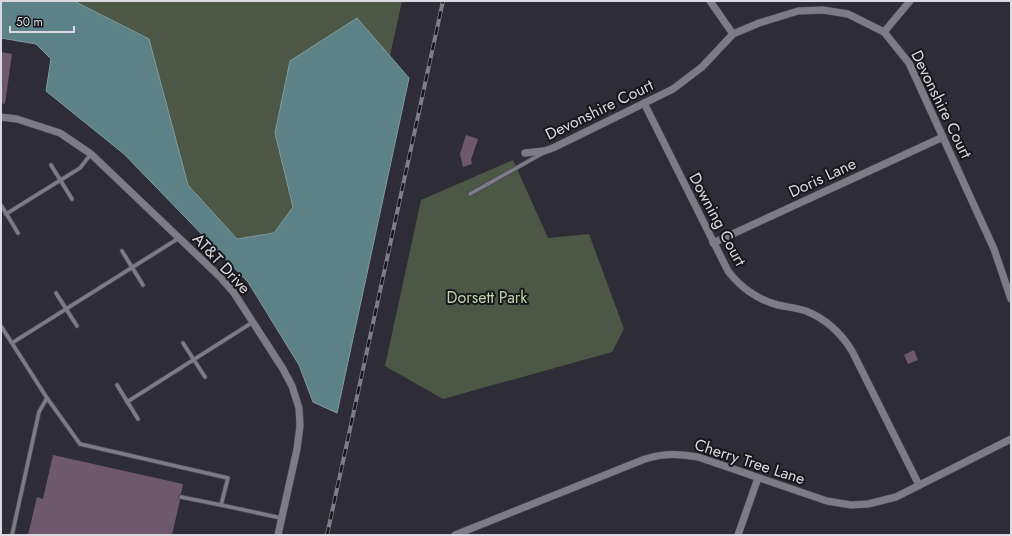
<svg xmlns="http://www.w3.org/2000/svg" width="1012" height="536" font-family="Jost,sans-serif">
<style>
.green{fill:#4c5845}
.water{fill:#5c8186;stroke:#829ba1}
.building{fill:#6e586c}
.lines{fill:none;stroke-linecap:round;stroke-linejoin:round}
.service-casing{stroke:#4a4950;stroke-width:5}
.minor-casing{stroke:#4a4950;stroke-width:8}
.service{stroke:#7c7b86;stroke-width:3.5}
.minor{stroke:#7c7b86;stroke-width:7}
.rail-casing{stroke:#7f7e86;stroke-width:4}
.rail{stroke:#17161b;stroke-width:2.5;stroke-dasharray:8;stroke-linecap:butt}
.labels{text-anchor:middle;stroke-width:4;stroke-linejoin:round;paint-order:stroke}
.street-label{font-size:16px;fill:#dad9df;stroke:#17161b}
.park-label{font-size:16px;fill:#bad8a8;stroke:#17161b}
</style>
<rect width="100%" height="100%" fill="#2e2d37"/>
<g class="green">
<path d="M74,1H402L390,56L357,18L275,133L293,207L274,233L237,239L188,185L149,39Z"/>
<path d="M513,160L548,238L589,234L624,329L612,352L443,399L385,366L421,200Z"/>
</g>
<path class="water" d="M1,1H74L149,39L188,185L237,239L274,233L293,207L275,133L290,61L357,18L409,78L337,413L313,402L299,365L248,282L124,154L46,91L51,59L36,44L1,38Z"/>
<g class="building">
<path d="M1,52L12,54L5,104L1,103Z"/>
<path d="M466,135L478,139L471,160L472,164L463,167L460,154Z"/>
<path d="M914,350L918,360L908,364L904,355Z"/>
<path d="M53,455L183,484L181,494L178,496L180,500L172,535H28L37,497L43,499Z"/>
</g>
<g class="lines">
<defs>
<g id="service">
<path d="M51,165L72,199"/>
<path d="M470,194L543,153"/>
<path d="M1,205L18,233"/>
<path d="M6,214L80,168L91,154"/>
<path d="M122,251L143,285"/>
<path d="M56,293L77,326"/>
<path d="M1,326L47,398L80,444L228,478L221,505L281,518"/>
<path d="M12,343L179,238"/>
<path d="M183,343L205,377"/>
<path d="M117,385L138,419"/>
<path d="M127,402L253,322"/>
<path d="M181,497L221,505"/>
<path d="M12,535L39,412L47,398"/>
</g>
<g id="minor">
<path d="M710,1L733,34"/>
<path d="M884,32L910,1"/>
<path d="M644,103L728,271C740,287 758,300 778,305C787,307 797,308 806,311C826,319 841,333 852,351L919,485"/>
<path d="M1,117L17,119L60,133L91,154L220,277L234,293L283,369L292,386L299,408L300,426L297,449L278,535"/>
<path d="M525,153L544,151L553,148L673,89L702,67L733,34L759,23L798,11L823,10L848,14L884,32L909,63L994,249L1011,299"/>
<path d="M713,243L943,137"/>
<path d="M455,535L645,459C663,453 679,453 698,457L827,501L851,505L868,504L896,497L1011,439"/>
<path d="M738,535L758,478"/>
</g>
</defs>
<use href="#service" class="service-casing"/>
<use href="#minor" class="minor-casing"/>
<use href="#service" class="service"/>
<use href="#minor" class="minor"/>
<defs>
<path id="rail" d="M327,535L443,1"/>
</defs>
<use href="#rail" class="rail-casing"/>
<use href="#rail" class="rail"/>
</g>
<g class="labels">
<g class="street-label">
<text transform="translate(942 104) rotate(64)" y="6">Devonshire Court</text>
<text transform="translate(599 109) rotate(-26)" y="6">Devonshire Court</text>
<text transform="translate(822 177) rotate(-25)" y="6">Doris Lane</text>
<text transform="translate(718 219) rotate(62)" y="6">Downing Court</text>
<text transform="translate(222 263) rotate(47)" y="6">AT&amp;T Drive</text>
<text transform="translate(750 461) rotate(18)" y="6">Cherry Tree Lane</text>
</g>
<g class="park-label">
<text x="487" y="303">Dorsett Park</text>
</g>
</g>
<rect width="1012" height="536" fill="none" stroke="#dad9df" stroke-width="4"/>
<path d="M10 26v6h64v-6" fill="none" stroke="#dad9df" stroke-width="2"/>
<text x="16" y="26" font-size="12" fill="#dad9df" stroke="#17161b" stroke-width="3" paint-order="stroke">50 m</text>
</svg>
